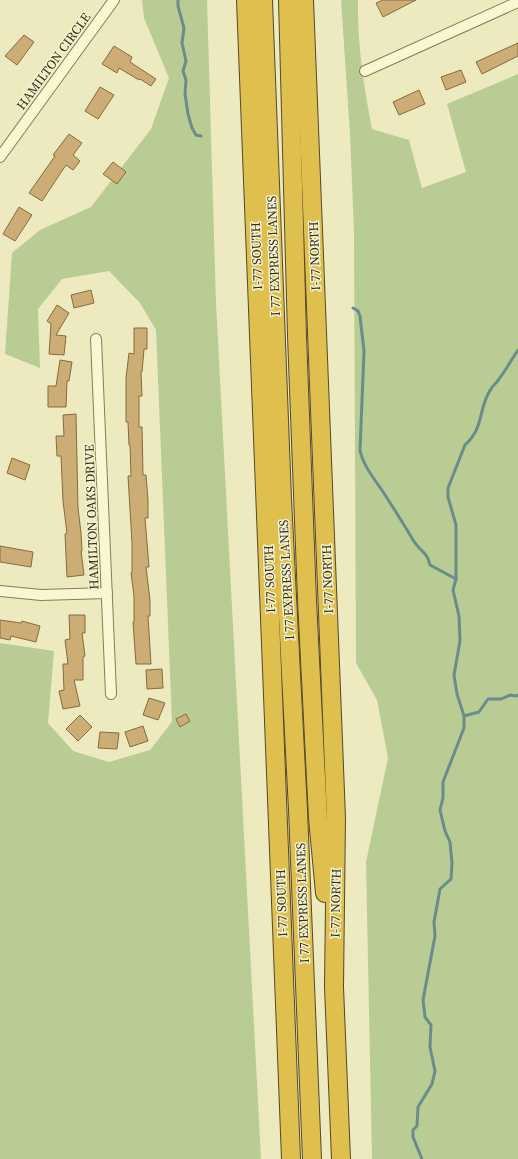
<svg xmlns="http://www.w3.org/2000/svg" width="518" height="1159" font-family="'Source Serif 4',serif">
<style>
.green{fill:#b9cc94}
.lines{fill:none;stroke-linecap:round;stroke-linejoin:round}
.stream{stroke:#6a8d8c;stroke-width:3}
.building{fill:#ccad75;stroke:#866a3d}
.street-casing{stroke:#877b58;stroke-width:12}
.highway-casing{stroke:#54482c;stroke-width:20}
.street{stroke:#f9f6d2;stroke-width:10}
.highway{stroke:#dfbf4e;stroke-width:18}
.labels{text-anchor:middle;stroke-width:3;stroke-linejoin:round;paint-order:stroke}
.street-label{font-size:13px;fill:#362e1c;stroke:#f5f3cf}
</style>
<rect width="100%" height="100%" fill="#eeeabf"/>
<g class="green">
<path d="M142,0H207L216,303L261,1159H0V643L54,651L48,723L73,751L109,762L150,750L172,722L156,330L140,303L109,271L62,279L38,309L40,368L5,354L12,253L40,230L91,207L151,129L169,78L144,18Z"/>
<path d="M341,0H358C357,43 364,87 372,129L409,140L422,188L466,172L447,104L518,74V1159H372L366,862L388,758L377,700L356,663L354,232L350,134Z"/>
</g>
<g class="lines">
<g class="stream">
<path d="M178,0V6L184,28L182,43L186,61L183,71L186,80L185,94L188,114L192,128L196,135L201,136"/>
<path d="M353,308L358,311L360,316L364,351L360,450C363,467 378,483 387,498C396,512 405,526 413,540C420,552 427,551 430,565L456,579"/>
<path d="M464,716L479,712L488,699H501L510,695L516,696L518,695"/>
<path d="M422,1159L413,1137V1130L417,1126L418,1107L432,1084L435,1071L430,1047L431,1025L425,1017L423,1000L435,936L434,922L440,889L451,879L452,863L450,842L445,831L440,810L443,798V782L464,728V716L457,694L454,675L460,641L459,616L453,590L456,579V525L448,497V488L465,445C485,427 478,407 491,389C493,385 497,383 499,379C506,370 511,360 518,350"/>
</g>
</g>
<g class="building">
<path d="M383,0H416L383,17L376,3Z"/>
<path d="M24,35L34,42L17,65L5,56Z"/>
<path d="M518,43V56L482,74L476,62Z"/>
<path d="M114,46L132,57L130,62L156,79L151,86L140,79L139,80L119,68L117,73L102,64Z"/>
<path d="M461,70L466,82L446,90L441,77Z"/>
<path d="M100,87L114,95L98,119L85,111Z"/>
<path d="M419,90L425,104L399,115L393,102Z"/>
<path d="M69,134L82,143L73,155L80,161L73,170L66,165L42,201L29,193L55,156L53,155Z"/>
<path d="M113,162L126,172L117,184L103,174Z"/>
<path d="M19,207L32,215L15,241L3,234Z"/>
<path d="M91,290L94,303L74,308L71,295Z"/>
<path d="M57,305L69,313L56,335L66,336L64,355L49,354L51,324L47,321Z"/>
<path d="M134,328H147V349H144L142,372H141L142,396H139V427H142L143,475H146L148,500V518H145L149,567H146L150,600V616H148L151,664H136L133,622H134V596L131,573H132V543L128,476H131L130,445H129L128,422H126V378L129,353L134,354Z"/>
<path d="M60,360L72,362L69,381H67L66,407H48V386H56Z"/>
<path d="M76,414L78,508L81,533L82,551H81L84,575L67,577L65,534L67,533L63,501L61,456H57L56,436H64L63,415Z"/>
<path d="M12,458L30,465L25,480L7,473Z"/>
<path d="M0,546L33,552L31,567L0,562Z"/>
<path d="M69,615H85V633H82L85,656L83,657V680H74L80,706L63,709L59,691L64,690L63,664H68L65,640L70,639Z"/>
<path d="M0,620L21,623L22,621L40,626L36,642L11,636L10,640L0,638Z"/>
<path d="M162,669L163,688L147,689L146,670Z"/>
<path d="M149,698L165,703L158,720L143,715Z"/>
<path d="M186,714L190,721L180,727L176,719Z"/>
<path d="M80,715L92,727L78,741L66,729Z"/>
<path d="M143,726L148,741L130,747L125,732Z"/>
<path d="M100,732L119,733L117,749L98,748Z"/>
</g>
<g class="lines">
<defs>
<g id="street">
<path d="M365,71L518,2"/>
<path d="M0,157L114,0"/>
<path d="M96,339L111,694"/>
<path d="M0,591L41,595L107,593"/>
</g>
<g id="highway">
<path d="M246,0L291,1159"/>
<path d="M263,0L282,499L298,810L312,1159"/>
<path d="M288,0L297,336L307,600L318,818L325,893"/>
<path d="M304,0L336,818L334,987L341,1159"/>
</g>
</defs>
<use href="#street" class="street-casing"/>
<use href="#highway" class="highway-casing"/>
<use href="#street" class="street"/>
<use href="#highway" class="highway"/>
</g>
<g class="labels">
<g class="street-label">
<text transform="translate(53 61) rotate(-54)" y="5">HAMILTON CIRCLE</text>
<text transform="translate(256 256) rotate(-92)" y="5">I-77 SOUTH</text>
<text transform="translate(273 256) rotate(-92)" y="5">I 77 EXPRESS LANES</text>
<text transform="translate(314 256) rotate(-92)" y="5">I-77 NORTH</text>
<text transform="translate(91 517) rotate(-92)" y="5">HAMILTON OAKS DRIVE</text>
<text transform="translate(269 579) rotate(-92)" y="5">I-77 SOUTH</text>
<text transform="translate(327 579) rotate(-92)" y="5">I-77 NORTH</text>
<text transform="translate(286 580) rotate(-93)" y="5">I 77 EXPRESS LANES</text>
<text transform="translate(281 903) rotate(-92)" y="5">I-77 SOUTH</text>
<text transform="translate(302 903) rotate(-92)" y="5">I 77 EXPRESS LANES</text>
<text transform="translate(335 903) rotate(-89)" y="5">I-77 NORTH</text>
</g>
</g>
</svg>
